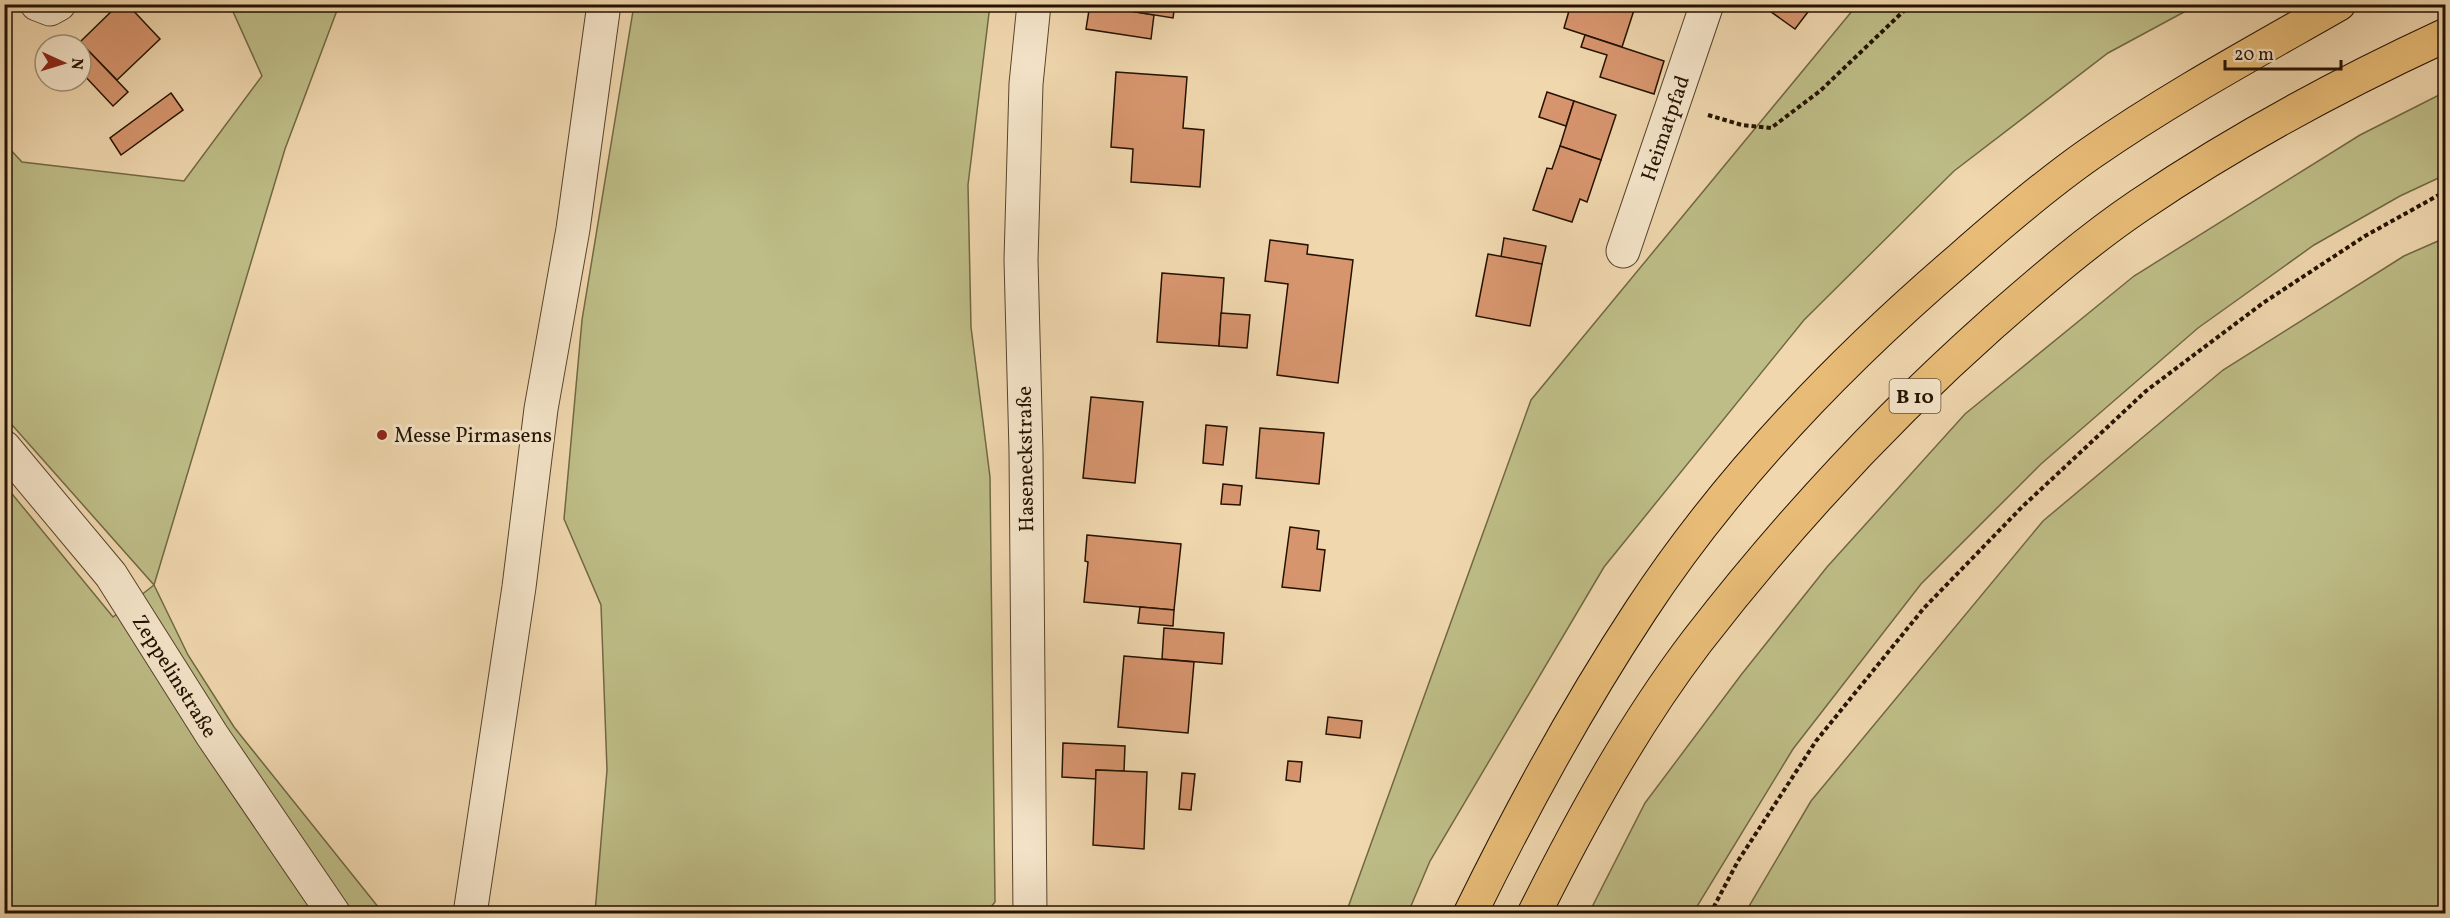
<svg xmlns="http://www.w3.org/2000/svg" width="2450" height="918" font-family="Vollkorn,serif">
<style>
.green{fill:#bebd87;stroke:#716844;stroke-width:1.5}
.building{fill:#d7956e;stroke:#241200;stroke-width:1.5}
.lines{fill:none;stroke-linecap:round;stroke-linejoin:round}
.minor-casing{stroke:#57432c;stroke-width:35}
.highway-casing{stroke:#241200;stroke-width:35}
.path{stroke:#241200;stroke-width:4;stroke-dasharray:4.5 3;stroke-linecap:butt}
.minor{stroke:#f5e5ca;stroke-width:33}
.highway{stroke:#e8bc77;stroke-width:33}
.poi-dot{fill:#8f2418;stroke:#f5e5ca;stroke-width:2}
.labels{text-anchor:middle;stroke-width:6;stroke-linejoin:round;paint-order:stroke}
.shield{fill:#f5e5ca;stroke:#63513d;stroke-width:1.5}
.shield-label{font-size:20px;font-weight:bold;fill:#241200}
.street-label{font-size:21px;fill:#241200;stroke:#f5e5ca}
.poi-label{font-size:21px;fill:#241200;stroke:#f5e5ca;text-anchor:start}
</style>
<rect width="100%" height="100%" fill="#f0d7ae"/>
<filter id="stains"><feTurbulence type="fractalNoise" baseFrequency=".00333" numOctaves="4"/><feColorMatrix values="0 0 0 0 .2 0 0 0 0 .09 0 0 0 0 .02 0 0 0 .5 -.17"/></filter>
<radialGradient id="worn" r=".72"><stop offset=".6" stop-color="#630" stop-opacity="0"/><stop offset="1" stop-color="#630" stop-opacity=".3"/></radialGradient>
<g class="green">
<path d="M230,5H339L285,149L154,585L188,655L234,727L383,913H5L4,484L113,617L154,585L5,417V144L22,162L184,181L262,76Z"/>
<path d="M634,5H990L968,185L971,327L990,477L995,902L986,913H595L607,770L601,605L564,519L582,320Z"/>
<path d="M1857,5H2197L2108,53L1954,171L1804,320L1604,567L1430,861L1408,913H1346L1531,400Z"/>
<path d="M2445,92V175L2400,196L2314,245L2198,328L2041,464L1921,584L1793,749L1693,913H1589L1645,803L1741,675L1827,567L1965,414L2134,276L2360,135Z"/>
<path d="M2445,238V913H1745L1811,801L2043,521L2223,370L2404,256Z"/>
</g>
<g class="building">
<path d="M119,4H127L160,39L117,80L80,42Z"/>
<path d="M1090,4H1124L1123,10L1154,15L1151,39L1086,29Z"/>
<path d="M1124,4H1175L1173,18L1123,10Z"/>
<path d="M1571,4H1636L1622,47L1564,28Z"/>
<path d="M1760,4H1814L1795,29Z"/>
<path d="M1585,35L1664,61L1654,94L1600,77L1607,55L1581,47Z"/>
<path d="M80,42L128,92L113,106L81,72V45H77Z"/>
<path d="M1116,72L1187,77L1183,128L1204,130L1200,187L1131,182L1133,149L1111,147Z"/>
<path d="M1547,92L1574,101L1566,126L1539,117Z"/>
<path d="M171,93L183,110L121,155L110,138Z"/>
<path d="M1574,101L1616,115L1601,160L1560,146Z"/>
<path d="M1560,146L1601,160L1587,202L1580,199L1572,222L1533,210L1547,168L1552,169Z"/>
<path d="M1504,238L1546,246L1542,264L1501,257Z"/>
<path d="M1270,240L1308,245L1307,254L1353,260L1338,383L1277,375L1288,284L1265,281Z"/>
<path d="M1488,254L1542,264L1530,326L1476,316Z"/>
<path d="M1162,273L1224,278L1219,346L1157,342Z"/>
<path d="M1221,313L1250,315L1247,348L1219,346Z"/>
<path d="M1091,397L1143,402L1135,483L1083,478Z"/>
<path d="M1206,425L1227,427L1223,465L1203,463Z"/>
<path d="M1260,428L1324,433L1319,484L1256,478Z"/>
<path d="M1223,484L1242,486L1240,505L1221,504Z"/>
<path d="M1290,527L1319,531L1317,549L1325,550L1320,591L1282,587Z"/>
<path d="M1087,535L1181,544L1174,610L1084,602L1088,562L1085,561Z"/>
<path d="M1140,607L1174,610L1173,626L1138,623Z"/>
<path d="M1164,628L1224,633L1222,664L1162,659Z"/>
<path d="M1124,656L1194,662L1188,733L1118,727Z"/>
<path d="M1328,717L1362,721L1360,738L1326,734Z"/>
<path d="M1063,743L1125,746L1124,771L1096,770V779L1062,777Z"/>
<path d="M1288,761L1302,762L1300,782L1286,780Z"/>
<path d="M1096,770L1147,772L1144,849L1093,845Z"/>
<path d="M1182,773L1195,774L1191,810L1179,809Z"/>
</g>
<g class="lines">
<defs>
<g id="minor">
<path d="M37,4L50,9L59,4"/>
<path d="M1623,251L1707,4"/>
<path d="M4,447L111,575L212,735L334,914"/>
<path d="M470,914L519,587L541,409L573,229L604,4"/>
<path d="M1030,914L1026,451L1021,260L1026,84L1034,4"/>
</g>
<g id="highway">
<path d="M1470,914C1521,810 1577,707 1641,610C1727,479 1841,361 1960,259C2002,222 2045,185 2091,153C2170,98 2255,52 2339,4"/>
<path d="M1534,914C1581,820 1633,725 1697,641C1786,526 1885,419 1993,323C2040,282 2088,240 2140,205C2236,140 2340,84 2446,35"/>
</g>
</defs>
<use href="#minor" class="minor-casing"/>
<use href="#highway" class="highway-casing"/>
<g class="path">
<path d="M1708,115L1742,125L1771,128L1820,91L1911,4"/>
<path d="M1710,914L1738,861L1816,741L1924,608L2022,507L2146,391L2263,303L2365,236L2446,191"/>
</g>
<use href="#minor" class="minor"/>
<use href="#highway" class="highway"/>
</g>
<circle class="poi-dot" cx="382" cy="435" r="6"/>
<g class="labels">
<rect class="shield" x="1889.5" y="379" width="51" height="34" rx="4.5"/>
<g class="shield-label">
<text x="1915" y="403">B 10</text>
</g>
<g class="street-label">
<text transform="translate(1665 128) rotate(-71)" y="7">Heimatpfad</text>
<text transform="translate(1025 459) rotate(-91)" y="7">Haseneckstraße</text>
<text transform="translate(175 676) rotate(58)" y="7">Zeppelinstraße</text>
</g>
<g class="poi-label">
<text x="394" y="442">Messe Pirmasens</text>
</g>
</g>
<rect width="2450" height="918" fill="none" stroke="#f0d7ae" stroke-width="24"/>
<rect x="6" y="6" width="2438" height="906" fill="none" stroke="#241200" stroke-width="3"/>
<rect x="12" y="12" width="2426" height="894" fill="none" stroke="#241200" stroke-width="1.5"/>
<g transform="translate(63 63) rotate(94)"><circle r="28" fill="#f5e5ca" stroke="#a19179" stroke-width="1.5"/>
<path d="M0-4.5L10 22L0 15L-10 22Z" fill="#8f2418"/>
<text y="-9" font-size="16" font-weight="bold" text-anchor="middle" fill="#241200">N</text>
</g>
<path d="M2225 60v9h116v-9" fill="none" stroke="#241200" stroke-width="3"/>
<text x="2234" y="60" font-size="18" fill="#241200" stroke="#f5e5ca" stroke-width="4.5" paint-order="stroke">20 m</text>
<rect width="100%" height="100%" filter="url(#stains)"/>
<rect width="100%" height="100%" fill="url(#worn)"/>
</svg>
